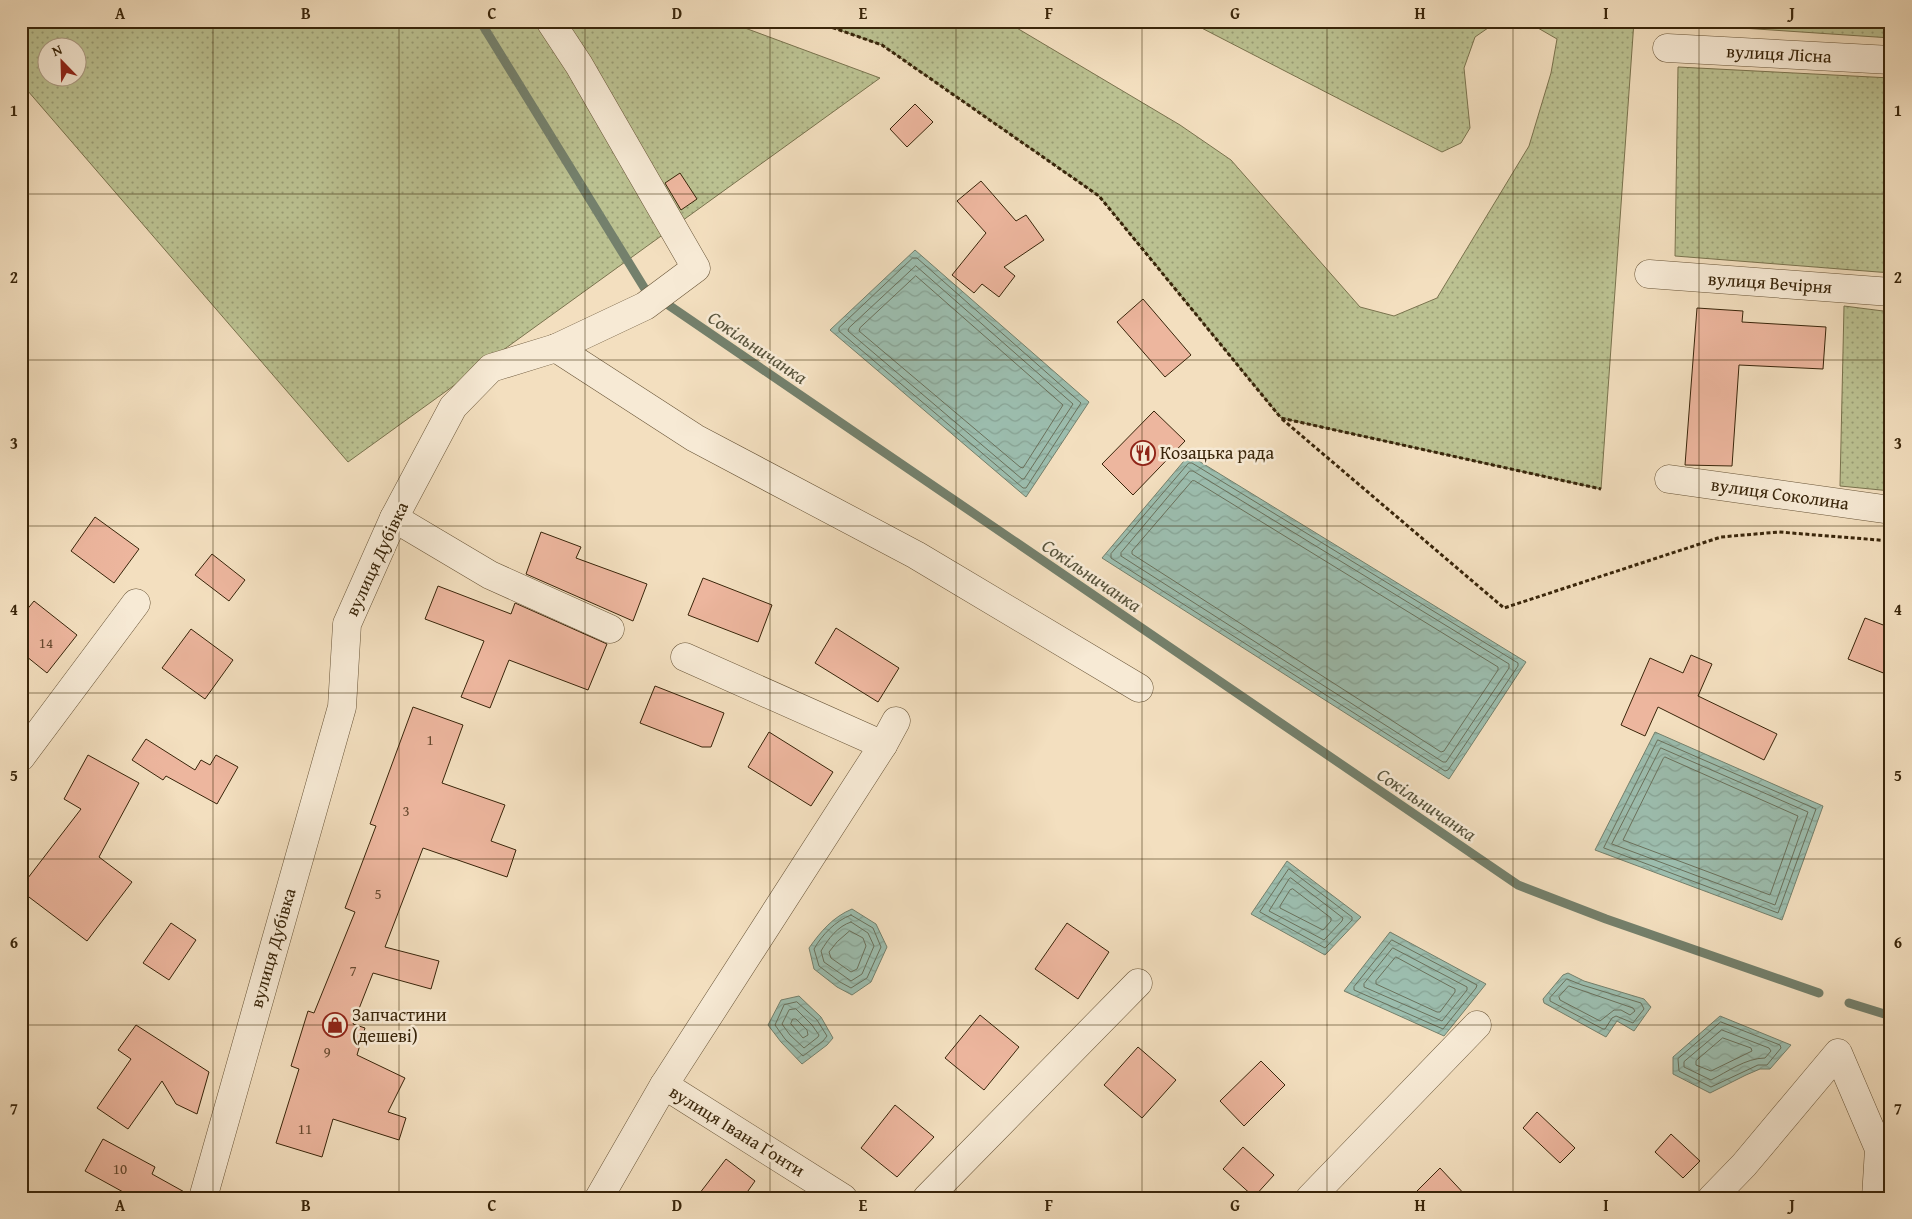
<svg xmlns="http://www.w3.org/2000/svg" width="1912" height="1219" font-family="'Gentium Book Plus',serif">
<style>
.grass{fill:url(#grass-dots);stroke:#7a734e;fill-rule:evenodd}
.water{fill:url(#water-waves);stroke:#74806c}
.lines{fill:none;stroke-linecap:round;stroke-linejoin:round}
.shore{stroke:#6a715c;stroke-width:1}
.stream{stroke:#74806c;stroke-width:9}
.building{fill:#edb69e;stroke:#39250a}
.minor-casing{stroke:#685437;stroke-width:29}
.path{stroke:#39250a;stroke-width:3;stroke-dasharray:4 2.5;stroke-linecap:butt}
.minor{stroke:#f7ead5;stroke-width:28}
.grid{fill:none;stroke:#39250a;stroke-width:1;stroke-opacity:0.55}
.labels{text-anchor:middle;stroke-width:5;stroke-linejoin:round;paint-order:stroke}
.number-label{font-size:15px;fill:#66492f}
.street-label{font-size:18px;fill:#39250a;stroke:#f7ead5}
.poi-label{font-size:18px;fill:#39250a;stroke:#f7ead5;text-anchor:start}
.water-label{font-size:19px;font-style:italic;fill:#57533b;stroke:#f7ead5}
.neatline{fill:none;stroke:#39250a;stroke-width:2}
.grid-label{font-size:16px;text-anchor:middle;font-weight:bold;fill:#39250a}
</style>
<defs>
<pattern id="grass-dots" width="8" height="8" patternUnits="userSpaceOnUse" patternTransform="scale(1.25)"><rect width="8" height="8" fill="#bbc191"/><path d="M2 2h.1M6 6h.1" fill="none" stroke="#999d75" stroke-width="1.8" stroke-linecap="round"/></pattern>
<pattern id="water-waves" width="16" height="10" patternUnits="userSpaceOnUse" patternTransform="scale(1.25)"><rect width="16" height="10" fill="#9cbdae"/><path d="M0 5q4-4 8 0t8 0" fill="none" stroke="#87a294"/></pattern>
</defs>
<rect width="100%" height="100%" fill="#f3dfbf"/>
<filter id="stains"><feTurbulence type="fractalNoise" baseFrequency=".004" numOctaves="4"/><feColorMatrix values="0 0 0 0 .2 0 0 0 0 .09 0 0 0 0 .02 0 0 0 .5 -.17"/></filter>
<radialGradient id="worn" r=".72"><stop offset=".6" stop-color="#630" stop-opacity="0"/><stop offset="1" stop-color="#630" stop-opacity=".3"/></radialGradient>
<g class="grass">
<path d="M21,21H726L880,78L348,462L21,83ZM48,48H78V78H48Z"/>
<path d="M814,21H1005L1180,125L1231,160L1360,307L1394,316L1437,298L1529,146L1551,73L1557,39L1531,24L1498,21L1475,37L1464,68L1470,128L1461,143L1442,152L1188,21H1634L1601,489L1281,418L1099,196L882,45Z"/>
<path d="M1697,21H1891V38L1697,25Z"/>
<path d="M1678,67L1891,78V273L1675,256Z"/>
<path d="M1844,306L1891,312V491L1840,486Z"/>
</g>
<g class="water">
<path d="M915,250L1089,402L1026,497L830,330Z"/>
<path d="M1189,455L1526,662L1449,779L1102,558Z"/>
<path d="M1655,732L1823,806L1782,920L1595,850Z"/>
<path d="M1287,861L1361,917L1325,955L1251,914Z"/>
<path d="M852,909L876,924L887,947L871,982L852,995L837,987L814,969L809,948C821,931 833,917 852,909Z"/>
<path d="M1390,932L1486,984L1444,1036L1344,991Z"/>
<path d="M1568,973L1584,981L1644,999L1651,1007L1634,1031L1617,1021L1606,1037L1544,1003L1543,999L1563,975Z"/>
<path d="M799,996L821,1017L833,1038L827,1045L802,1064L781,1042L768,1025L781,1000Z"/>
<path d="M1720,1016L1791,1045L1770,1069H1760L1746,1075L1710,1093L1673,1074V1057Z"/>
</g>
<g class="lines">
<g class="shore">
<path d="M913,258H917L1081,403L1026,488H1023L839,331V328Z"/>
<path d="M916,266L1073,404L1024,479H1022L848,331L849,328Z"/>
<path d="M916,276L1063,405L1023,468L1020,467L859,331L860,328Z"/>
<path d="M1189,463H1192L1518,663V666L1448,770L1445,771L1111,558V554Z"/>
<path d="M1190,471H1193L1509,664V668L1446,762H1443L1121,556V553Z"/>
<path d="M1195,481L1498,667V670L1444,751L1441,752L1132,554V551L1192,481Z"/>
<path d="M1658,740L1816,809L1778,913L1604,848Z"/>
<path d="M1661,748L1808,812L1775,905L1612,844Z"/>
<path d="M1665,757L1798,816L1770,895L1623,840L1663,759Z"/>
<path d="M1289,869L1352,917V920L1325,948L1260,912Z"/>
<path d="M1291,878L1343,918L1342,921L1324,940L1269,911L1289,879Z"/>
<path d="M1293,889L1331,918V921L1323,930L1280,908V906L1290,890Z"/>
<path d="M851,915L873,928L881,947L867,978L851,988L840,982L819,966L814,949C822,935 835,921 851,915Z"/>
<path d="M851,922L868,933L874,946L862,974L851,981L824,962L821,951C828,939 838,926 851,922Z"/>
<path d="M850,931L863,938L866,946L857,969L851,972L831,958L829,952L837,942Z"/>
<path d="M1392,940L1477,985L1476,988L1443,1029L1354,990V987Z"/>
<path d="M1393,948L1467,987V990L1442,1021L1364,987V984Z"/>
<path d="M1396,957L1455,989V992L1440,1012H1437L1376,984V981Z"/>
<path d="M1567,979L1582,985L1641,1003L1644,1009L1633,1023L1616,1016L1612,1018L1605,1029H1603L1550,1001V998Z"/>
<path d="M1569,986L1633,1008L1635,1011L1630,1015L1621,1010H1614L1600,1021L1560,1000L1559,997Z"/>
<path d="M797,1002L817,1020L827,1036L823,1041L803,1056L785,1039L775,1025L784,1005Z"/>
<path d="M796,1009L812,1025L819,1035L818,1037L804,1048L790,1035L782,1024L789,1010Z"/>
<path d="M793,1019H796L807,1030L808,1035L803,1038L791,1024Z"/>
<path d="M1721,1022L1780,1045L1781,1048L1767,1065H1758L1711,1087L1679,1071L1678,1059Z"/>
<path d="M1722,1030L1769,1048L1771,1051L1765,1058C1746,1058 1727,1072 1711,1080L1684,1067V1062Z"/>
<path d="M1723,1038L1751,1048L1752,1051L1711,1071L1696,1065V1061Z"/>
</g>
<g class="stream">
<path d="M480,21L645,289L1518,885L1606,919L1819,993"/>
<path d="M1849,1003L1891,1016"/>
</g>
</g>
<g class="building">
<path d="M915,104L933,122L907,147L890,129Z"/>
<path d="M680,173L697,199L681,210L665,183Z"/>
<path d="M981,181L1016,221L1026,215L1044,240L1004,267L1015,276L999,297L982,284L974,293L952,275L986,233L957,201Z"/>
<path d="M1143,299L1191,355L1165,377L1117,322Z"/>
<path d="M1697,308L1743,311L1742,322L1826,327L1823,369L1739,365L1732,466L1685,465Z"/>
<path d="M1154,411L1185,441L1133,495L1102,464Z"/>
<path d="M95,517L139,549L114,583L71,551Z"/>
<path d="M541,532L581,547L576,558L647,584L633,621L526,574Z"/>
<path d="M212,554L245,580L229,601L195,575Z"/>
<path d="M703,578L772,605L758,642L688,615Z"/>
<path d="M438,586L511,614L515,603L607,644L588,690L509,660L490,708L461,697L484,641L425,619Z"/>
<path d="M34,601L77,635L47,673L21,652V617Z"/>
<path d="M1865,618L1891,628V676L1848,659Z"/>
<path d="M836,628L899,668L878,702L815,663Z"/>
<path d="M191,629L233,660L205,699L162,668Z"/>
<path d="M1691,655L1712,664L1698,696L1777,734L1764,760L1658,707L1645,736L1621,725L1650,658L1683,673Z"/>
<path d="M655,686L724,713L711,747H702L640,723Z"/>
<path d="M413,707L463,725L442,783L505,805L491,841L516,850L507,877L423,848L385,947L439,961L431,989L373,973L353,1024L365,1028L357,1055L405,1078L388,1112L406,1118L399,1140L333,1119L322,1157L276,1143L299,1069L291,1066L308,1011L314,1013L355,912L345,908L376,826L370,824Z"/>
<path d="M769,732L833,772L811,806L748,767Z"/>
<path d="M146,739L195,770L201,760L210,765L216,755L238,767L217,804L166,776L163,780L132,760Z"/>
<path d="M88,755L139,783L99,857L132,882L87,941L21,891V887L81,809L64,799Z"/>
<path d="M171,923L196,940L169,980L143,963Z"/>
<path d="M1067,923L1109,952L1078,999L1035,969Z"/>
<path d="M980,1015L1019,1047L984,1090L945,1058Z"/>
<path d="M136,1025L209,1072L197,1114L176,1104L162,1081L128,1129L97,1108L131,1059L118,1050Z"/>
<path d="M1138,1047L1176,1080L1142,1118L1104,1085Z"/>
<path d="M1261,1061L1285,1085L1244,1126L1220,1101Z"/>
<path d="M895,1105L934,1137L897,1177L861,1148Z"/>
<path d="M1537,1112L1575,1148L1560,1163L1523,1128Z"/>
<path d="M1671,1134L1700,1161L1683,1178L1655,1152Z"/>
<path d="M103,1139L155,1167L152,1174L188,1194V1198H134L85,1171Z"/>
<path d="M1243,1147L1274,1175L1254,1197L1223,1169Z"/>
<path d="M726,1159L755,1181L743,1198H696Z"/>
<path d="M1440,1168L1468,1198H1410Z"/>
</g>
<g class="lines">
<defs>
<g id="minor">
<path d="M1667,48L1891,60"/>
<path d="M1649,274L1891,292"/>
<path d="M556,348L695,438L916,555L1139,688"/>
<path d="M1669,479L1891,510"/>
<path d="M394,518L490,575L610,629"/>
<path d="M685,657L883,745"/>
<path d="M21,757L136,603"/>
<path d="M664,1085L883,745L896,721"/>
<path d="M203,1198L342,707L347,624L394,518L453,407L491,368L556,348L645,306L696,268L579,65L550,21"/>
<path d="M599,1198L664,1085L843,1198"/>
<path d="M927,1198L1138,983"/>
<path d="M1310,1198L1477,1025"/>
<path d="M1712,1198L1744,1165L1838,1053L1879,1149L1876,1198"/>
</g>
</defs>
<use href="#minor" class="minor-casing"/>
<g class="path">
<path d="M814,21L882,45L1099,196L1281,418L1601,489"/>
<path d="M1282,419L1504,608L1721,537L1779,532L1891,541"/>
</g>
<use href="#minor" class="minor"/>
</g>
<path class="grid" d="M213,21V1198M399,21V1198M585,21V1198M770,21V1198M956,21V1198M1142,21V1198M1327,21V1198M1513,21V1198M1699,21V1198M21,194H1891M21,360H1891M21,526H1891M21,693H1891M21,859H1891M21,1025H1891"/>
<defs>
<symbol id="restaurant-ring" viewBox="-11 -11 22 22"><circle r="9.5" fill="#f7ead5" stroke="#8f2418" stroke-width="1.5"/><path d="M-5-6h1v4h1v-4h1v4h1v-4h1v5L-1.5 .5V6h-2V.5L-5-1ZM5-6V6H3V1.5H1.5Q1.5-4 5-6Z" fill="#8f2418"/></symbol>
<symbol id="shop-ring" viewBox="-11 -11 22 22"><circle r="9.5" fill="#f7ead5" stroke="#8f2418" stroke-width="1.5"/><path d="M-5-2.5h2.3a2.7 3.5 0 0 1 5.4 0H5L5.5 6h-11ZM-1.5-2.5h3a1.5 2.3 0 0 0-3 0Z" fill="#8f2418"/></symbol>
</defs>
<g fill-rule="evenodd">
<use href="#restaurant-ring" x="1129" y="439" width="28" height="28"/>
<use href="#shop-ring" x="321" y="1011" width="28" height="28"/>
</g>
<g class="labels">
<g class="number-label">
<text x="46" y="648">14</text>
<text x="430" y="745">1</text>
<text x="406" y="816">3</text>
<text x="378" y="899">5</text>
<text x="353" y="976">7</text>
<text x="327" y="1057">9</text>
<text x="305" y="1134">11</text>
<text x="120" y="1174">10</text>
</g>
<g class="street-label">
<text transform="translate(1779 54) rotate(3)" y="6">вулиця Лісна</text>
<text transform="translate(1770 283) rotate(4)" y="6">вулиця Вечірня</text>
<text transform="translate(1780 494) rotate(8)" y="6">вулиця Соколина</text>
<text transform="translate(377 559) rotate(-65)" y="6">вулиця Дубівка</text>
<text transform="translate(273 948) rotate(-74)" y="6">вулиця Дубівка</text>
<text transform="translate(737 1131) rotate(32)" y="6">вулиця Івана Ґонти</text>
</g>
<g class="poi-label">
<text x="1160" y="459">Козацька рада</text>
<text x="352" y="1021">Запчастини<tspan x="352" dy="21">(дешеві)</tspan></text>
</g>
<g class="water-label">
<text transform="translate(758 347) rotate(34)" y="7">Сокільничанка</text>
<text transform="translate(1092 575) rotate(34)" y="7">Сокільничанка</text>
<text transform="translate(1427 804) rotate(34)" y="7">Сокільничанка</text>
</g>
</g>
<rect width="1912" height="1219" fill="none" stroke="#f3dfbf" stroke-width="55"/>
<g transform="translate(62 62) rotate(337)"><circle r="24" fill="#f7ead5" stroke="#ab9b84"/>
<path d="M0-4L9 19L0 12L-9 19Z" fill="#8f2418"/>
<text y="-8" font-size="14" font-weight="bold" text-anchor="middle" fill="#39250a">N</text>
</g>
<rect x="28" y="28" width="1856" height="1164" class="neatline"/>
<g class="grid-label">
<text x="120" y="19">A</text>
<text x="306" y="19">B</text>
<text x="492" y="19">C</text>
<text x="677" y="19">D</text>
<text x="863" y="19">E</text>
<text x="1049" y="19">F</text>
<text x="1235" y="19">G</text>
<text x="1420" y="19">H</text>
<text x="1606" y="19">I</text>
<text x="1792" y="19">J</text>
<text x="14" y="116">1</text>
<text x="1898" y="116">1</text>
<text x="14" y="283">2</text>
<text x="1898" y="283">2</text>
<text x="14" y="449">3</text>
<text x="1898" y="449">3</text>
<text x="14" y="615">4</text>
<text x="1898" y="615">4</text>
<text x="14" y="781">5</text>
<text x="1898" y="781">5</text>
<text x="14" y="948">6</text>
<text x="1898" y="948">6</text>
<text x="14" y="1114">7</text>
<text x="1898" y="1114">7</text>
<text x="120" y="1211">A</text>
<text x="306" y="1211">B</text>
<text x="492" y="1211">C</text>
<text x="677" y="1211">D</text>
<text x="863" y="1211">E</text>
<text x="1049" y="1211">F</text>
<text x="1235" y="1211">G</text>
<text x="1420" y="1211">H</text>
<text x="1606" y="1211">I</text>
<text x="1792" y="1211">J</text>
</g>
<rect width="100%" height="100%" filter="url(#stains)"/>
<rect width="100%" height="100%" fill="url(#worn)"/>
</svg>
